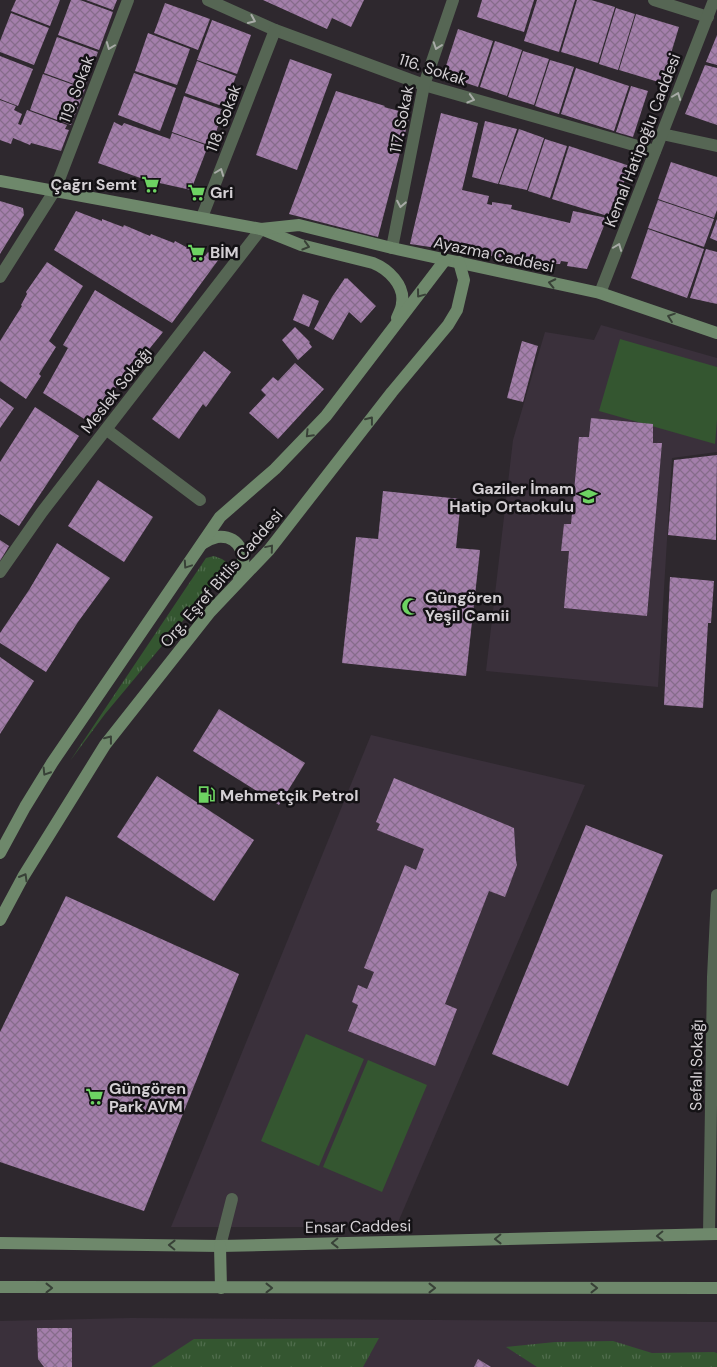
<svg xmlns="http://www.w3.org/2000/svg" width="717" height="1367" font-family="'DM Sans',sans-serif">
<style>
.built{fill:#3a303b}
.grass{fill:url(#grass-tufts)}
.pitch{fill:#345630}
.building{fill:url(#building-cross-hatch)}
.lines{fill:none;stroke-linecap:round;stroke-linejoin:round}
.lane{stroke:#566654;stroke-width:12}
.street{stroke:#566654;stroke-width:12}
.secondary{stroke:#6e886b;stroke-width:12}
.oneway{stroke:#a8aba7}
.oneway2{stroke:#384137}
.labels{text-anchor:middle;stroke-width:5;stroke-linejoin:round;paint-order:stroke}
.street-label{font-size:16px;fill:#d4d0d4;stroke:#141215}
.poi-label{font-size:16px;font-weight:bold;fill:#d4d0d4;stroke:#141215;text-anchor:start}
</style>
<defs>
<pattern id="grass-tufts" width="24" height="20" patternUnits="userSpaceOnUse" patternTransform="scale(1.25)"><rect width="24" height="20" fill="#345630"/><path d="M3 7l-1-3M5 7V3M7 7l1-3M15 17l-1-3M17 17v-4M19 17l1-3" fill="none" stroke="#506d4d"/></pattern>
<pattern id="building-cross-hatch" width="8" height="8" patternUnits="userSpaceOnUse" patternTransform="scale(1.25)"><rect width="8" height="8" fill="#a47fab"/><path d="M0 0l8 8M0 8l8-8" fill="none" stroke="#866c8b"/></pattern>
</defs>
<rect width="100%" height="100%" fill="#2e282e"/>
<g class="built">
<path d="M601,325L717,358V452L672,458L658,687L486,671L513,440L545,332L594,340Z"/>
<path d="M371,735L585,785L396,1227H171Z"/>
<path d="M131,1318L717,1322V1367H0V1321Z"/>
</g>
<g class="grass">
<path d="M214,556L222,559L226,562V567L222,574L105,714L70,761L206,558Z"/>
<path d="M379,1338L363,1367H151L194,1339Z"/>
<path d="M613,1341L652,1353L714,1352L717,1353V1367H537L506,1347L555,1342Z"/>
</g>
<g class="pitch">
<path d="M620,339L717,367V420L715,444L599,411Z"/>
<path d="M306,1034L364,1059L319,1166L261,1141Z"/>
<path d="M368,1060L427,1085L382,1192L323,1167Z"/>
</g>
<g class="building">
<path d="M16,0H60L50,26L11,11Z"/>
<path d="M71,0H80L113,12L99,50L58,35Z"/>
<path d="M86,0H117L113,10Z"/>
<path d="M263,0H364L351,27L332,18L327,29Z"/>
<path d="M482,0H534L524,32L477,17Z"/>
<path d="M537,0H575L559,52L524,41Z"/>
<path d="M577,0H591L615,7L598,63L561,52Z"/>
<path d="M165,3L210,19L198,50L154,33Z"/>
<path d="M616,8L635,14L618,70L599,64Z"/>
<path d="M11,13L49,28L34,65L0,52V41Z"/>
<path d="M636,14L679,27L662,83L619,70Z"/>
<path d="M212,20L251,35L237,74L197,60Z"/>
<path d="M458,29L493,41L478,87L443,75Z"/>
<path d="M148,33L190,49L177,85L135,71Z"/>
<path d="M717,35V65L706,62Z"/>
<path d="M57,37L98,52L85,88L44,73Z"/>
<path d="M495,41L522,50L507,96L480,87Z"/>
<path d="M523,51L549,59L534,105L508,97Z"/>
<path d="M0,56L33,69L18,106L0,99Z"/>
<path d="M290,59L332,74L297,170L256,155Z"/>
<path d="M550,60L574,67L559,114L535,106Z"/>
<path d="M197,61L236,76L225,107L185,93Z"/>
<path d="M705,65L717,68V125L685,114Z"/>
<path d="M576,68L629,86L614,131L561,114Z"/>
<path d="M134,73L176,88L160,131L118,115Z"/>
<path d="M43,74L85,89L71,125L30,110Z"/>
<path d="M631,86L648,91L633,137L616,132Z"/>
<path d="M336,91L385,106L384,107L410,114L378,237L289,214Z"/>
<path d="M184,96L224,110L211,146L172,132Z"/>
<path d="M0,100L16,106L14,110L22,114L18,124L21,125L27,110L67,125L65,129L69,130L61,151L31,143L30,145L13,138L11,144L0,140Z"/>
<path d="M441,113L478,123L462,190L489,196L487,204L492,205V202L512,205L511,209L515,210L570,223L573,211L607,218L587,269L567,266L568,262L561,261L560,264H546V266L541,265L542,261L528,259V260L505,257L504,258L448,248L437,245V248L410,244Z"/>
<path d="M485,121L517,129L498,184L472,177Z"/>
<path d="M114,122L122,126L124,123L170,139L172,133L208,146L191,190L146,180L98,163Z"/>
<path d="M519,129L544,138L527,190L499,184Z"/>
<path d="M545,139L567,146L550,198L528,191Z"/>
<path d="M569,146L630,166L611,217L552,199Z"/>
<path d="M671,162L717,177V210L714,218L658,199Z"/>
<path d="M658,200L714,219L704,247L648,228Z"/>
<path d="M0,201L23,208L24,215L0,254Z"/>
<path d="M76,211L102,221V219L123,227L124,225L150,236L151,234L174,243L175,241L186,247L188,245L205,256L208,252L219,259L172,323L54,250Z"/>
<path d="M717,219V241L710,238Z"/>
<path d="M648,229L704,249L687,298L631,278Z"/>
<path d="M706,249L717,252V304L690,298Z"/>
<path d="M47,262L83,286L49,341L56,347L39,374L41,376L26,399L0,381V341L22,306L21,305L27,294L26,292Z"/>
<path d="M345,278L346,279L347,278L376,306L361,323L349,312L333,340L314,329L332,297Z"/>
<path d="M95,290L163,332L133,369H131L121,381L89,422L43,393L68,348L63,345Z"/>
<path d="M303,294L319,301L309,327L293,320Z"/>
<path d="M295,327L310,342L309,343L312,347L298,360L282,340Z"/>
<path d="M522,341L538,346L523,402L507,398Z"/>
<path d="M204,351L231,372L206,407L203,404L179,439L152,419Z"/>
<path d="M295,363L324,389L278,439L249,413L266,395L261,390L273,377L278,381Z"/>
<path d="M0,398L14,408L0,428Z"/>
<path d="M35,407L79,436L19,526L0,514V462Z"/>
<path d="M591,418L653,424V443H662L647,616L564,608L569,551H561L564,524H571L579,437H589Z"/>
<path d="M717,455L716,540L668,535L674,460Z"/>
<path d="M98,480L153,517L124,562L68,526Z"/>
<path d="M383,491L461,499L456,548L480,550L466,676L342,663L356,537L378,539Z"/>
<path d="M0,540L9,546L0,561Z"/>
<path d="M57,543L110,578L78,622L46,672L0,643V633L29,590Z"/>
<path d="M670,577L714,581L711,623H708L703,708L664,705Z"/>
<path d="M0,657L34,681L0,734Z"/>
<path d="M219,709L305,763L279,805L193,751Z"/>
<path d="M157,776L254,840L214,901L117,837Z"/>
<path d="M394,778L514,828L516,860L517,865L505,897L489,891L445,1004L457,1009L435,1066L348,1031L358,1005L352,1002L358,985L367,989L374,972L364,968L405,865L416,870L424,849L377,830L380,824L376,822Z"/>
<path d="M586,825L663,855L568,1086L492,1054Z"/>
<path d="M66,896L239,974L144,1211L0,1162V1032Z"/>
<path d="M37,1328H72V1367H44L38,1359Z"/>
<path d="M478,1359L491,1367H474Z"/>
</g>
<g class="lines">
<path class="lane" d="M220,1246L232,1199"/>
<g class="street">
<path d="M208,0L275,30L424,85L655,151"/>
<path d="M654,0L708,17"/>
<path d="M662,134L717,146"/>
<path d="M202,217L275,30"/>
<path d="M392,248L424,85L453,0"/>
<path d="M0,277L55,190L128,0"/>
<path d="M600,293L714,0"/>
<path d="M107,430L200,500"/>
<path d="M0,572L42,512L261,229"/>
<path d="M709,1234L713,977L717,895"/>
</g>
<g class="secondary">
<path d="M0,181L261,229L301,245L373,263C388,269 405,285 402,303C402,308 399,313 397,318"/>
<path d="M261,229L299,225L392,248L600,293L717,333"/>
<path d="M202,544C206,541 212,538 217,537C242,534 249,561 239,579"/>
<path d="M0,853L25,807L52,763L220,517L275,469L326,416L445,260"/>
<path d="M0,920L23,877L105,745L210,612L269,550L392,392L448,325L457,310L464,280L459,262"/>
<path d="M0,1243L220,1246L717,1234"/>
<path d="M220,1246L221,1288"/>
<path d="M0,1287L717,1288"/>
</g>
</g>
<defs><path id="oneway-chevron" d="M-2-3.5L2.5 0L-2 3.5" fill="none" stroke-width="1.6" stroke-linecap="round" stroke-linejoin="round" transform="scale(1.25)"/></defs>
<g class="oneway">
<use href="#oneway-chevron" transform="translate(252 20) rotate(24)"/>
<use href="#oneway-chevron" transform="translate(110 46) rotate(111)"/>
<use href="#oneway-chevron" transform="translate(437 46) rotate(109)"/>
<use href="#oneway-chevron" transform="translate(677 96) rotate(-69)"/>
<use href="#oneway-chevron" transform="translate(471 99) rotate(16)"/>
<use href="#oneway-chevron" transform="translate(220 172) rotate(-69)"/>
<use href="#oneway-chevron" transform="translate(401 204) rotate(101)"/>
<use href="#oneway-chevron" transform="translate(618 247) rotate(-69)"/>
</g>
<g class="oneway2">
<use href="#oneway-chevron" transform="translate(306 246) rotate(16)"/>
<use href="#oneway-chevron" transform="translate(552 283) rotate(-168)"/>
<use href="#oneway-chevron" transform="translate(420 294) rotate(127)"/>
<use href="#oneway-chevron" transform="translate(671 317) rotate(-161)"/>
<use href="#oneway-chevron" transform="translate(370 420) rotate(-52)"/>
<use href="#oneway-chevron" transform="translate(309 434) rotate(134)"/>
<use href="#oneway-chevron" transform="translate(270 548) rotate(-50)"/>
<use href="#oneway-chevron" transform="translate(187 565) rotate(124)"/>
<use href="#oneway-chevron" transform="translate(109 739) rotate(-52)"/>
<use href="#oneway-chevron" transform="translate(46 772) rotate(122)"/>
<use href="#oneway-chevron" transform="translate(24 877) rotate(-60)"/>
<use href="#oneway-chevron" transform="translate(660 1236) rotate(179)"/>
<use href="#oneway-chevron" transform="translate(498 1239) rotate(179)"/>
<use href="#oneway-chevron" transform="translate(335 1243) rotate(179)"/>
<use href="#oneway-chevron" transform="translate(172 1245) rotate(-179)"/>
<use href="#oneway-chevron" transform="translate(49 1288)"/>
<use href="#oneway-chevron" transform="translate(269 1288)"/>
<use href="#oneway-chevron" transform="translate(432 1288)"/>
<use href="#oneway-chevron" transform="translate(594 1288)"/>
</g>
<defs>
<symbol id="supermarket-bare" viewBox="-9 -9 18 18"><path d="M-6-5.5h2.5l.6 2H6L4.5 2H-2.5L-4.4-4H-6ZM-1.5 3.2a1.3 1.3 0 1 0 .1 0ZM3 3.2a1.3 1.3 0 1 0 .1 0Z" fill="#6dd362" stroke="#141215" stroke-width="2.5" paint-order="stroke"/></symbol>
<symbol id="school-bare" viewBox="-9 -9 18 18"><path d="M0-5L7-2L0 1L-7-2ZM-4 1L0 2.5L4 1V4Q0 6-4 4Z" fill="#6dd362" stroke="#141215" stroke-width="2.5" paint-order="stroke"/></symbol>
<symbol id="mosque-bare" viewBox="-9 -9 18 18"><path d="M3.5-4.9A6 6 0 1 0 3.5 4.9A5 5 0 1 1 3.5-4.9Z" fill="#6dd362" stroke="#141215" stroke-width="2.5" paint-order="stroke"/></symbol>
<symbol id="fuel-bare" viewBox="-9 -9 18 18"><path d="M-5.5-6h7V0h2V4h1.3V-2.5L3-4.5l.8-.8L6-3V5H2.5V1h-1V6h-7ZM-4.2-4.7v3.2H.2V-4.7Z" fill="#6dd362" stroke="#141215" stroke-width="2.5" paint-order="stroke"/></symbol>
</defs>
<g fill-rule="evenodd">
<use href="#supermarket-bare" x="138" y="172" width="25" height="25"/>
<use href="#supermarket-bare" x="184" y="180" width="25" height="25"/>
<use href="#supermarket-bare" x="184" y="240" width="25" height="25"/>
<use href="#school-bare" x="576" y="484" width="25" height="25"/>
<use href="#mosque-bare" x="398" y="594" width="25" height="25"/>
<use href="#fuel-bare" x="194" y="782" width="25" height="25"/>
<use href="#supermarket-bare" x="82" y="1084" width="25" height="25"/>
</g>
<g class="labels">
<g class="street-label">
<text transform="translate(433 69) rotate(18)" y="6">116. Sokak</text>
<text transform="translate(76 89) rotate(-69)" y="6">119. Sokak</text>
<text transform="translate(223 118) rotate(-69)" y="6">118. Sokak</text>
<text transform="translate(401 119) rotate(-79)" y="6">117. Sokak</text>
<text transform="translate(642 140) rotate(-69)" y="6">Kemal Hatipoğlu Caddesi</text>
<text transform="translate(494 254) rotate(12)" y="6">Ayazma Caddesi</text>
<text transform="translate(116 390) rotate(-52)" y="6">Meslek Sokağı</text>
<text transform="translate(221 578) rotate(-49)" y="6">Org. Eşref Bitlis Caddesi</text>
<text transform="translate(696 1065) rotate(-89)" y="6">Sefalı Sokağı</text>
<text transform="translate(358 1226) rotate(-1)" y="6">Ensar Caddesi</text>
</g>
<g class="poi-label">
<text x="137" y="190" text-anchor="end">Çağrı Semt</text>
<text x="210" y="198">Gri</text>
<text x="210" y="258">BİM</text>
<text x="574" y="494" text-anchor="end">Gaziler İmam<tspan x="574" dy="18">Hatip Ortaokulu</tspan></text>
<text x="425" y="603">Güngören<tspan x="425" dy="18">Yeşil Camii</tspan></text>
<text x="220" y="801">Mehmetçik Petrol</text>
<text x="109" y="1094">Güngören<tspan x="109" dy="18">Park AVM</tspan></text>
</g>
</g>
</svg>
